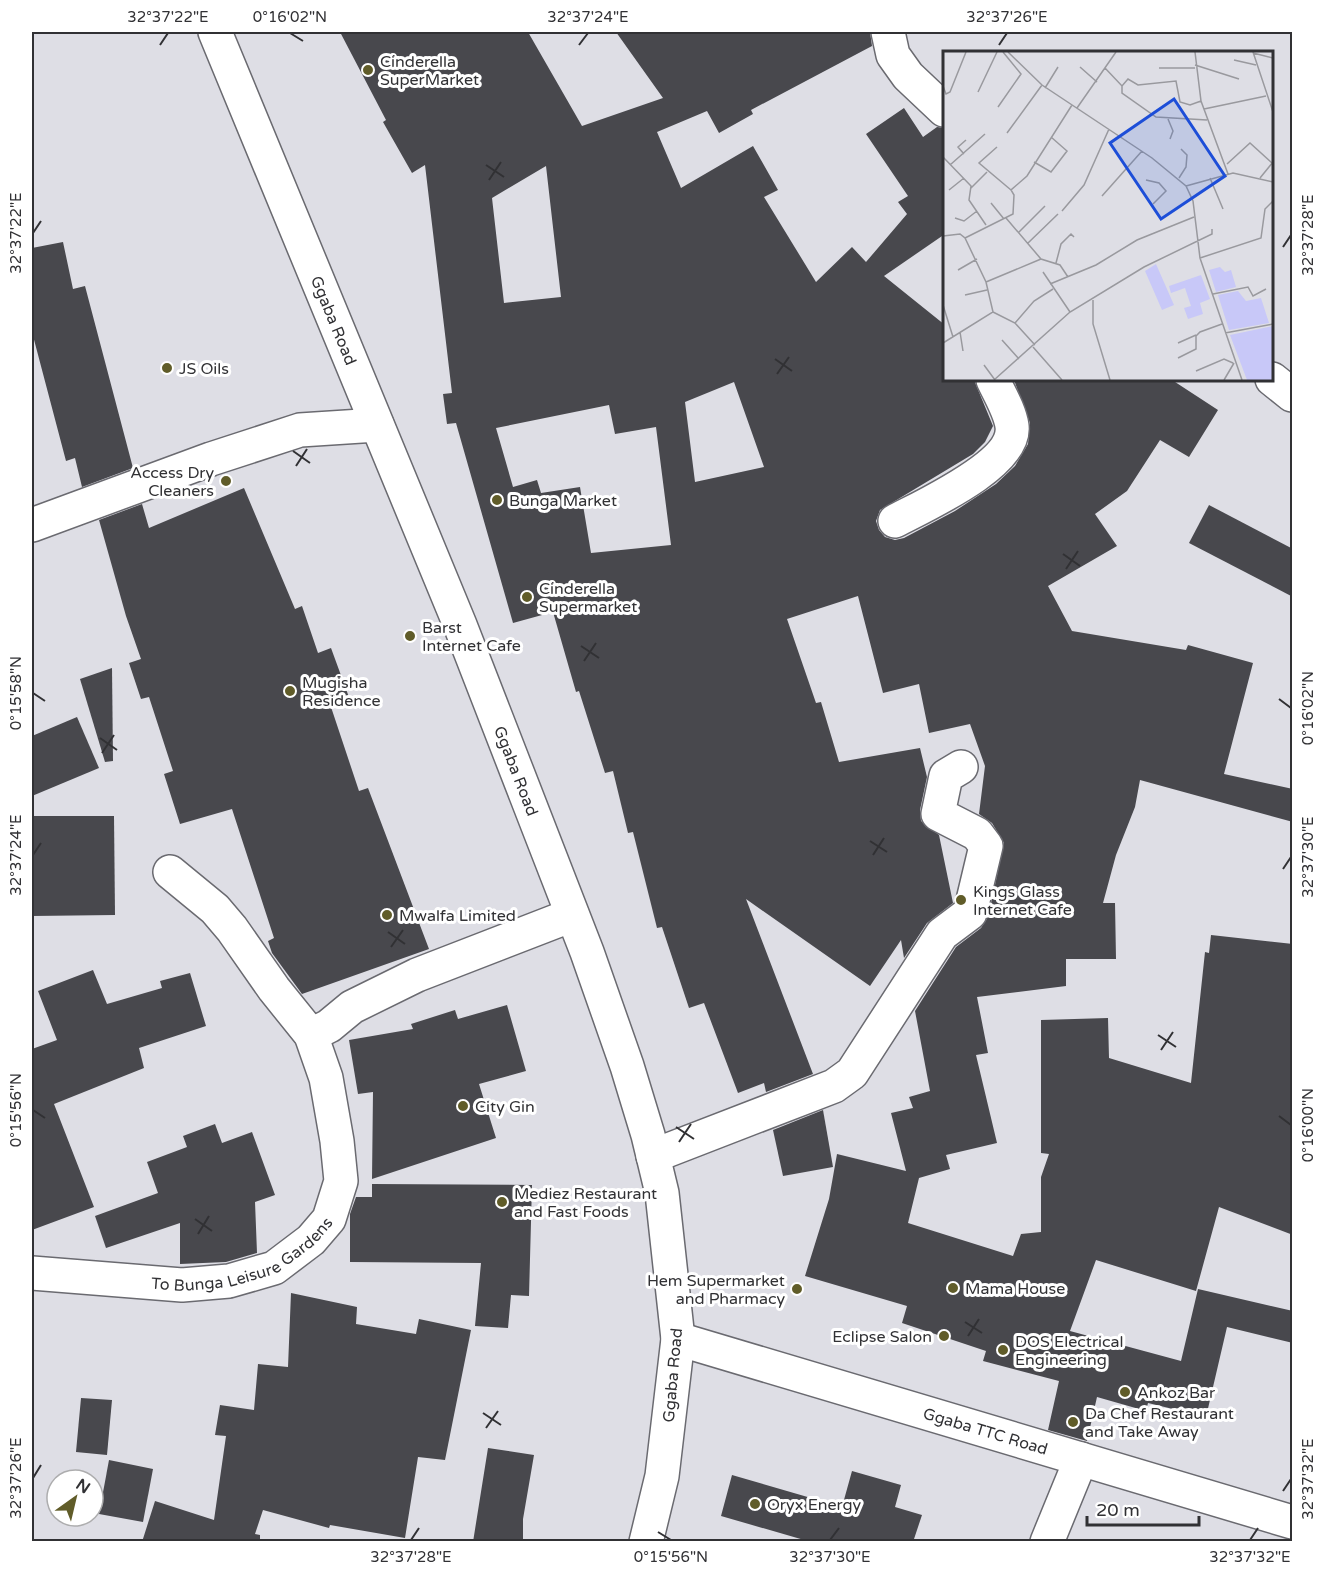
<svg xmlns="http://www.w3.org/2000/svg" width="1324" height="1573" font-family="'Varela Round',sans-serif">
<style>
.building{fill:#48484d;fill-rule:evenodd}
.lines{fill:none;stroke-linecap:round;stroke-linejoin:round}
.minor-casing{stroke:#6a6a70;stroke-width:36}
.major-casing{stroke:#6a6a70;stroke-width:36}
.minor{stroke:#fff;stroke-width:33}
.major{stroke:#fff;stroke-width:33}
.ticks{fill:none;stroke:#313134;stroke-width:2}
.poi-dot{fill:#605c29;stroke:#fff;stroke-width:2}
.labels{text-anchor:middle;stroke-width:6;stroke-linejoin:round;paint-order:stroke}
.poi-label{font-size:16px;fill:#313134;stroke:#fff;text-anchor:start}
.street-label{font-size:16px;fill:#313134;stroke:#fff}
.inset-road{fill:none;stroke:#99999e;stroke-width:1.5}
.view{fill:#1d4ed8;fill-opacity:0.15;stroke:#1d4ed8;stroke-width:3}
.inset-edge{fill:none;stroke:#313134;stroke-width:3}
.neatline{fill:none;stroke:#313134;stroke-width:2}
.ticks-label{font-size:15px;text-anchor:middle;fill:#313134}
</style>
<rect width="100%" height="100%" fill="#dedee5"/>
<g class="building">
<path d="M340,32H528L582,126L663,98L616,32H870L872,46L751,110L753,114L719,133L707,111L657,132L681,188L753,146L778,190L764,197L816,282L852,247L866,262L907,214L898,202L908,196L866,134L904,108L923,137L937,127L945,128V234L884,276L945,325V380H974L993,426L985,442L973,454L880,510L876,521L879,530L885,537L895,540L904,538L955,511L996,484L1015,466L1028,444L1030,423L1014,380H1172L1218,410L1189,457L1160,440L1127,491L1095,514L1117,546L1048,586L1072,631L1186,650L1188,645L1253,663L1224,774L1293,789V822L1140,780L1135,807L1116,855L1103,903H1115L1116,959H1066V986L977,997L988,1053L976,1055L997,1143L946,1155L950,1169L919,1178L908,1223L1013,1256L1021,1234L1041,1232V1177L1049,1154L1041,1153V1020L1108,1018L1109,1058L1191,1083L1205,952L1209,953L1211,935L1293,944V1235L1219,1207L1196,1291L1096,1260L1070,1331L1181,1361L1198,1289L1293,1311V1343L1227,1327L1206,1417L1148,1403L1146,1411L1097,1397L1087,1441L1048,1430L1059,1381L983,1361L986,1351L902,1323L907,1306L805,1276L829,1199L837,1154L906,1171L891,1113L913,1108L909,1097L930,1091L915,1011L956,947L981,928L988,917L1004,843L992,823L979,814L985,766L970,724L929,733L919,684L883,693L858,596L787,619L816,703L821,702L839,762L920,748L927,777L920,810L921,821L939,835L953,903L927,923L904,958L901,940L870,986L746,899L813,1074L766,1092L764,1083L738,1093L704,1003L689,1008L662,927L657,928L633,832L628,833L613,771L605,773L579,691L576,692L553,612L513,623L456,423L447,424L443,394L452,393L425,165L412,173L383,122L386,120ZM546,166L561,297L504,303L492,198ZM734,382L764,467L695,482L685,402ZM609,405L615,434L656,427L671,545L591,553L580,487L541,493L537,480L513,487L496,428Z"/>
<path d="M63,242L73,289L85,286L133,468L82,487L75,458L66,461L32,332V248Z"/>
<path d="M244,488L295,609L302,606L318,653L331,648L350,700L331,707L359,791L368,788L429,949L302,994L272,953L268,941L274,938L232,809L180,824L164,774L173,771L149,697L141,699L129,663L141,659L126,616L99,520L142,504L149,528Z"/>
<path d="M1209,505L1293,549V597L1189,543Z"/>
<path d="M112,668L113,761L105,762L80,679Z"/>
<path d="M77,717L99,768L32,796V736Z"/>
<path d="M32,816H114L115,915L32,916Z"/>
<path d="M93,970L107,1004L162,988L160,981L190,973L206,1026L139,1048L144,1068L54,1104L94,1207L32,1230V1049L57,1040L38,991Z"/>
<path d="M507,1005L526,1071L479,1084L496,1138L372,1179L373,1092L358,1094L349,1040L413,1029L411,1024L455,1010L458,1019Z"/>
<path d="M823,1110L833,1167L783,1176L773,1130Z"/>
<path d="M215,1124L222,1143L252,1132L275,1195L255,1202L257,1253L226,1262L180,1264V1223L106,1248L95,1216L158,1193L147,1162L187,1147L183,1136Z"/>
<path d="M372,1184L532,1185L529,1296L511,1295L508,1328L475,1326L481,1263L350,1262V1214L356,1197H372Z"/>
<path d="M291,1293L357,1307L356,1324L416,1334L419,1319L471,1330L445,1460L418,1457L405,1538L330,1525L329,1528L263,1510L255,1534L260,1535V1542H142L155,1501L214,1520L226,1436L215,1435L220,1405L254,1410L258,1364L288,1367Z"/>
<path d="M81,1398L112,1400L107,1455L76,1452Z"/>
<path d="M488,1448L534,1455L523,1519V1542H473Z"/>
<path d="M109,1460L153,1469L143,1522L99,1514Z"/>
<path d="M852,1471L901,1485L895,1507L922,1515L913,1542H811L721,1516L732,1475L842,1507Z"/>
</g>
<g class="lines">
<defs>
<g id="minor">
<path d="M888,32L893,55L908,76L944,110"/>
<path d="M1272,379L1292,395"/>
<path d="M895,521C923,506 1017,464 1012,426C1010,411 999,393 993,380"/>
<path d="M32,525L211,459L300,430L377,425"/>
<path d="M311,1035L329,1026L352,1007L417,975L572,915"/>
<path d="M653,1156L834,1086L852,1073L942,934L970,913L986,846L977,834L938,814L946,776L961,767"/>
<path id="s1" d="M32,1273L182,1285L229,1281L274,1268L311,1240L329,1219L341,1181L337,1141L326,1078L311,1035L274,989L232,929L215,909L170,872"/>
<path id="s2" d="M678,1339L1292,1522"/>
<path d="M1047,1542L1081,1459"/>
</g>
<g id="major">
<path id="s3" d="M215,32L460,625L587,952L627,1066L648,1135L662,1193L678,1339L662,1476L646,1542"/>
</g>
</defs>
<use href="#minor" class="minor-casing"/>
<use href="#major" class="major-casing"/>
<use href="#minor" class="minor"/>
<use href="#major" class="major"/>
</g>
<path class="ticks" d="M290,33L303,41M160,45L168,33M579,45L588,33M999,45L1007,33M486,165L504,177M489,180L501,162M33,233L41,221M1283,247L1291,235M775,359L792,371M777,374L789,357M293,451L310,463M296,466L307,449M1063,554L1080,566M1066,569L1078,551M581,646L599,658M584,661L596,643M33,693L45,701M1279,699L1291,708M100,738L117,750M102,753L114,735M870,841L887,852M33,855L41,843M873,855L884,838M1283,869L1291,857M388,932L405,944M391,947L403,930M1158,1035L1176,1047M1161,1050L1173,1032M33,1110L45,1118M1279,1116L1291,1125M676,1127L694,1139M679,1142L691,1124M195,1219L212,1231M198,1234L209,1216M965,1322L982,1333M968,1336L979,1319M483,1413L501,1425M486,1428L498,1411M33,1478L41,1465M1283,1491L1291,1479M658,1532L671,1540M411,1540L419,1528M830,1540L839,1528M1250,1540L1258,1528"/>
<g class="poi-dot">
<circle cx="368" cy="70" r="6"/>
<circle cx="167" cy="368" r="6"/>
<circle cx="226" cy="481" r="6"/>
<circle cx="497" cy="500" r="6"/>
<circle cx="527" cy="597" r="6"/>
<circle cx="410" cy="636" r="6"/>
<circle cx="290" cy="691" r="6"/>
<circle cx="961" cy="900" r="6"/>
<circle cx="387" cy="915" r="6"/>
<circle cx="463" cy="1106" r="6"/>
<circle cx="502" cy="1202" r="6"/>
<circle cx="953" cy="1288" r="6"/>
<circle cx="797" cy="1289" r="6"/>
<circle cx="944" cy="1336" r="6"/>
<circle cx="1003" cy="1350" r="6"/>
<circle cx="1125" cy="1392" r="6"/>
<circle cx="1073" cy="1422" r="6"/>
<circle cx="755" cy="1504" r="6"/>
</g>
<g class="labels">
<g class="poi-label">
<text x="380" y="67">Cinderella<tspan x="380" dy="18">SuperMarket</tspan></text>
<text x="179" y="374">JS Oils</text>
<text x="214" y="478" text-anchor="end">Access Dry<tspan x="214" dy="18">Cleaners</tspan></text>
<text x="509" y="506">Bunga Market</text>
<text x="539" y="594">Cinderella<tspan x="539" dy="18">Supermarket</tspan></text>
<text x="422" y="633">Barst<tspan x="422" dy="18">Internet Cafe</tspan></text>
<text x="302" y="688">Mugisha<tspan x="302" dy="18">Residence</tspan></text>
<text x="973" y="897">Kings Glass<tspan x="973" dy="18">Internet Cafe</tspan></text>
<text x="399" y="921">Mwalfa Limited</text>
<text x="475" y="1112">City Gin</text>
<text x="514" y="1199">Mediez Restaurant<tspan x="514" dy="18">and Fast Foods</tspan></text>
<text x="785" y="1286" text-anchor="end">Hem Supermarket<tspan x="785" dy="18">and Pharmacy</tspan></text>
<text x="965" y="1294">Mama House</text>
<text x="932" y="1342" text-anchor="end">Eclipse Salon</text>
<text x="1015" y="1347">DOS Electrical<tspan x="1015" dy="18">Engineering</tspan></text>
<text x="1137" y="1398">Ankoz Bar</text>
<text x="1085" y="1419">Da Chef Restaurant<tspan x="1085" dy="18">and Take Away</tspan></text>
<text x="767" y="1510">Oryx Energy</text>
</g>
<g class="street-label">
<text dy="6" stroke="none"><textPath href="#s3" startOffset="312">Ggaba Road</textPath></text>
<text dy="6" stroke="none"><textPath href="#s3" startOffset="798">Ggaba Road</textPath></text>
<text dy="6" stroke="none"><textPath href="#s1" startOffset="219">To Bunga Leisure Gardens</textPath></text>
<text transform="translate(672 1375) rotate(-85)" y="6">Ggaba Road</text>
<text dy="6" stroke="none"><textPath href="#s2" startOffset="321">Ggaba TTC Road</textPath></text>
</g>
</g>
<g transform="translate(943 51)">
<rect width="330" height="330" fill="#dedee5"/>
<path d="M213,213L231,254L219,259L202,220ZM277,216L282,221L288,219L293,236L273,241L266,219ZM258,224L267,248L257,252L260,263L245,268L241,257L248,255L242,237L228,242L226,235ZM295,240L303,250L318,247L326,272L286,279L275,244ZM330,275V329H304L287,284Z" fill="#c8c8f8"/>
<path class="inset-road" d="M65,1L99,34L209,107L243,135L250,150L257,207L299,329M252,1L258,50L285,123M310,1L330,61M310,2L330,7M291,9L313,14M252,14L296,28M137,16L154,31M162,17L179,35L185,28L195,34L233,30L237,51L247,54L258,50M216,17H252M0,35L3,43L7,41L23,1M179,35V42L213,66L264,69M102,37L115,16M35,41L54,1M55,56L78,23L60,1M134,57L173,1M261,58L323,45M225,68L230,80L227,88M64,82L99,34M54,96L36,112L68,139M21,103L15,96L23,89M0,106L28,135L26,149L43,174M91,111L108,121L124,100L108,86M284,113L307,92L329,112M7,114L42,83M236,127L243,116L244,104L238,98M267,127L280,158M317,127L330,111M203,129L216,132L223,140L210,153M243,135L290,122L330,131M28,137L44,121M6,139L21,127M159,145L199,100M48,152L61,168M119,160L141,134L166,78M12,167L21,170L34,160M63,167L98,208L117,214L125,226M76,181L102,155M0,185L17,183L22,187L43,231L50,261L0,292M22,187L70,163L71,144L68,139L84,125L129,54M85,192L115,163M257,207L318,187L322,158L330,150M113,212L118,193L128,183L131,186M15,219L34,208M100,221L127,261M43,231L98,208M107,233L153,214L194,189L251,166M270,243L305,236L310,245L323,238M22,244L44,239M150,249V273L167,329M0,254L10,286M50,261L72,272L92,294M72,272L91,250L110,238M17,281L20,300M282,282L330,273M59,289L76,308M235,292L253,284M90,296L119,329M235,307L253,298V285L257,281L279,273M41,314L52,329M253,320L281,308L290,312M51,329L127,261L201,216L269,183V178M281,329L291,312"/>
<path class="view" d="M231,48L282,125L218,168L167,92Z"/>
<rect width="330" height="330" class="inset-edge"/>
</g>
<rect width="1324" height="1573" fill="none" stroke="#ffffff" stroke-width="66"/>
<g transform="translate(75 1498) rotate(34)"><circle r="28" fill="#ffffff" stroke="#adadae" stroke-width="1.5"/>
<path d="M0-4.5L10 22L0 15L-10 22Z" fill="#605c29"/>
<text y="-9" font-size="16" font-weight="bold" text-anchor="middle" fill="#313134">N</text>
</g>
<path d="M1087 1516v9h112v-9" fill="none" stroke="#313134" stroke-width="3"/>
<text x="1096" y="1516" font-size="18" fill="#313134" stroke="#ffffff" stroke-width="4.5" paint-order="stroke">20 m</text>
<rect x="33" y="33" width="1258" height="1507" class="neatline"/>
<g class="ticks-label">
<text x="168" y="22">32°37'22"E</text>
<text x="290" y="22">0°16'02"N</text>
<text x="588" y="22">32°37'24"E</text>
<text x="1007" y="22">32°37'26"E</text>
<text transform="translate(16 233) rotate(-90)" y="5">32°37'22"E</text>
<text transform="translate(1308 235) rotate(-90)" y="5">32°37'28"E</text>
<text transform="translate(16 693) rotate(-90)" y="5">0°15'58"N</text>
<text transform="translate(1308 708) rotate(-90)" y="5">0°16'02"N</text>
<text transform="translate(16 855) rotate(-90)" y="5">32°37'24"E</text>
<text transform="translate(1308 857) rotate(-90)" y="5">32°37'30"E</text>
<text transform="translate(16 1110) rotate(-90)" y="5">0°15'56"N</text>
<text transform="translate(1308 1125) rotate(-90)" y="5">0°16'00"N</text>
<text transform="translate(16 1478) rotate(-90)" y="5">32°37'26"E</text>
<text transform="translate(1308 1479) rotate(-90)" y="5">32°37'32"E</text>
<text x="411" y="1562">32°37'28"E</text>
<text x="671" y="1562">0°15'56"N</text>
<text x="830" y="1562">32°37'30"E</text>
<text x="1250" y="1562">32°37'32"E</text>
</g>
</svg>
